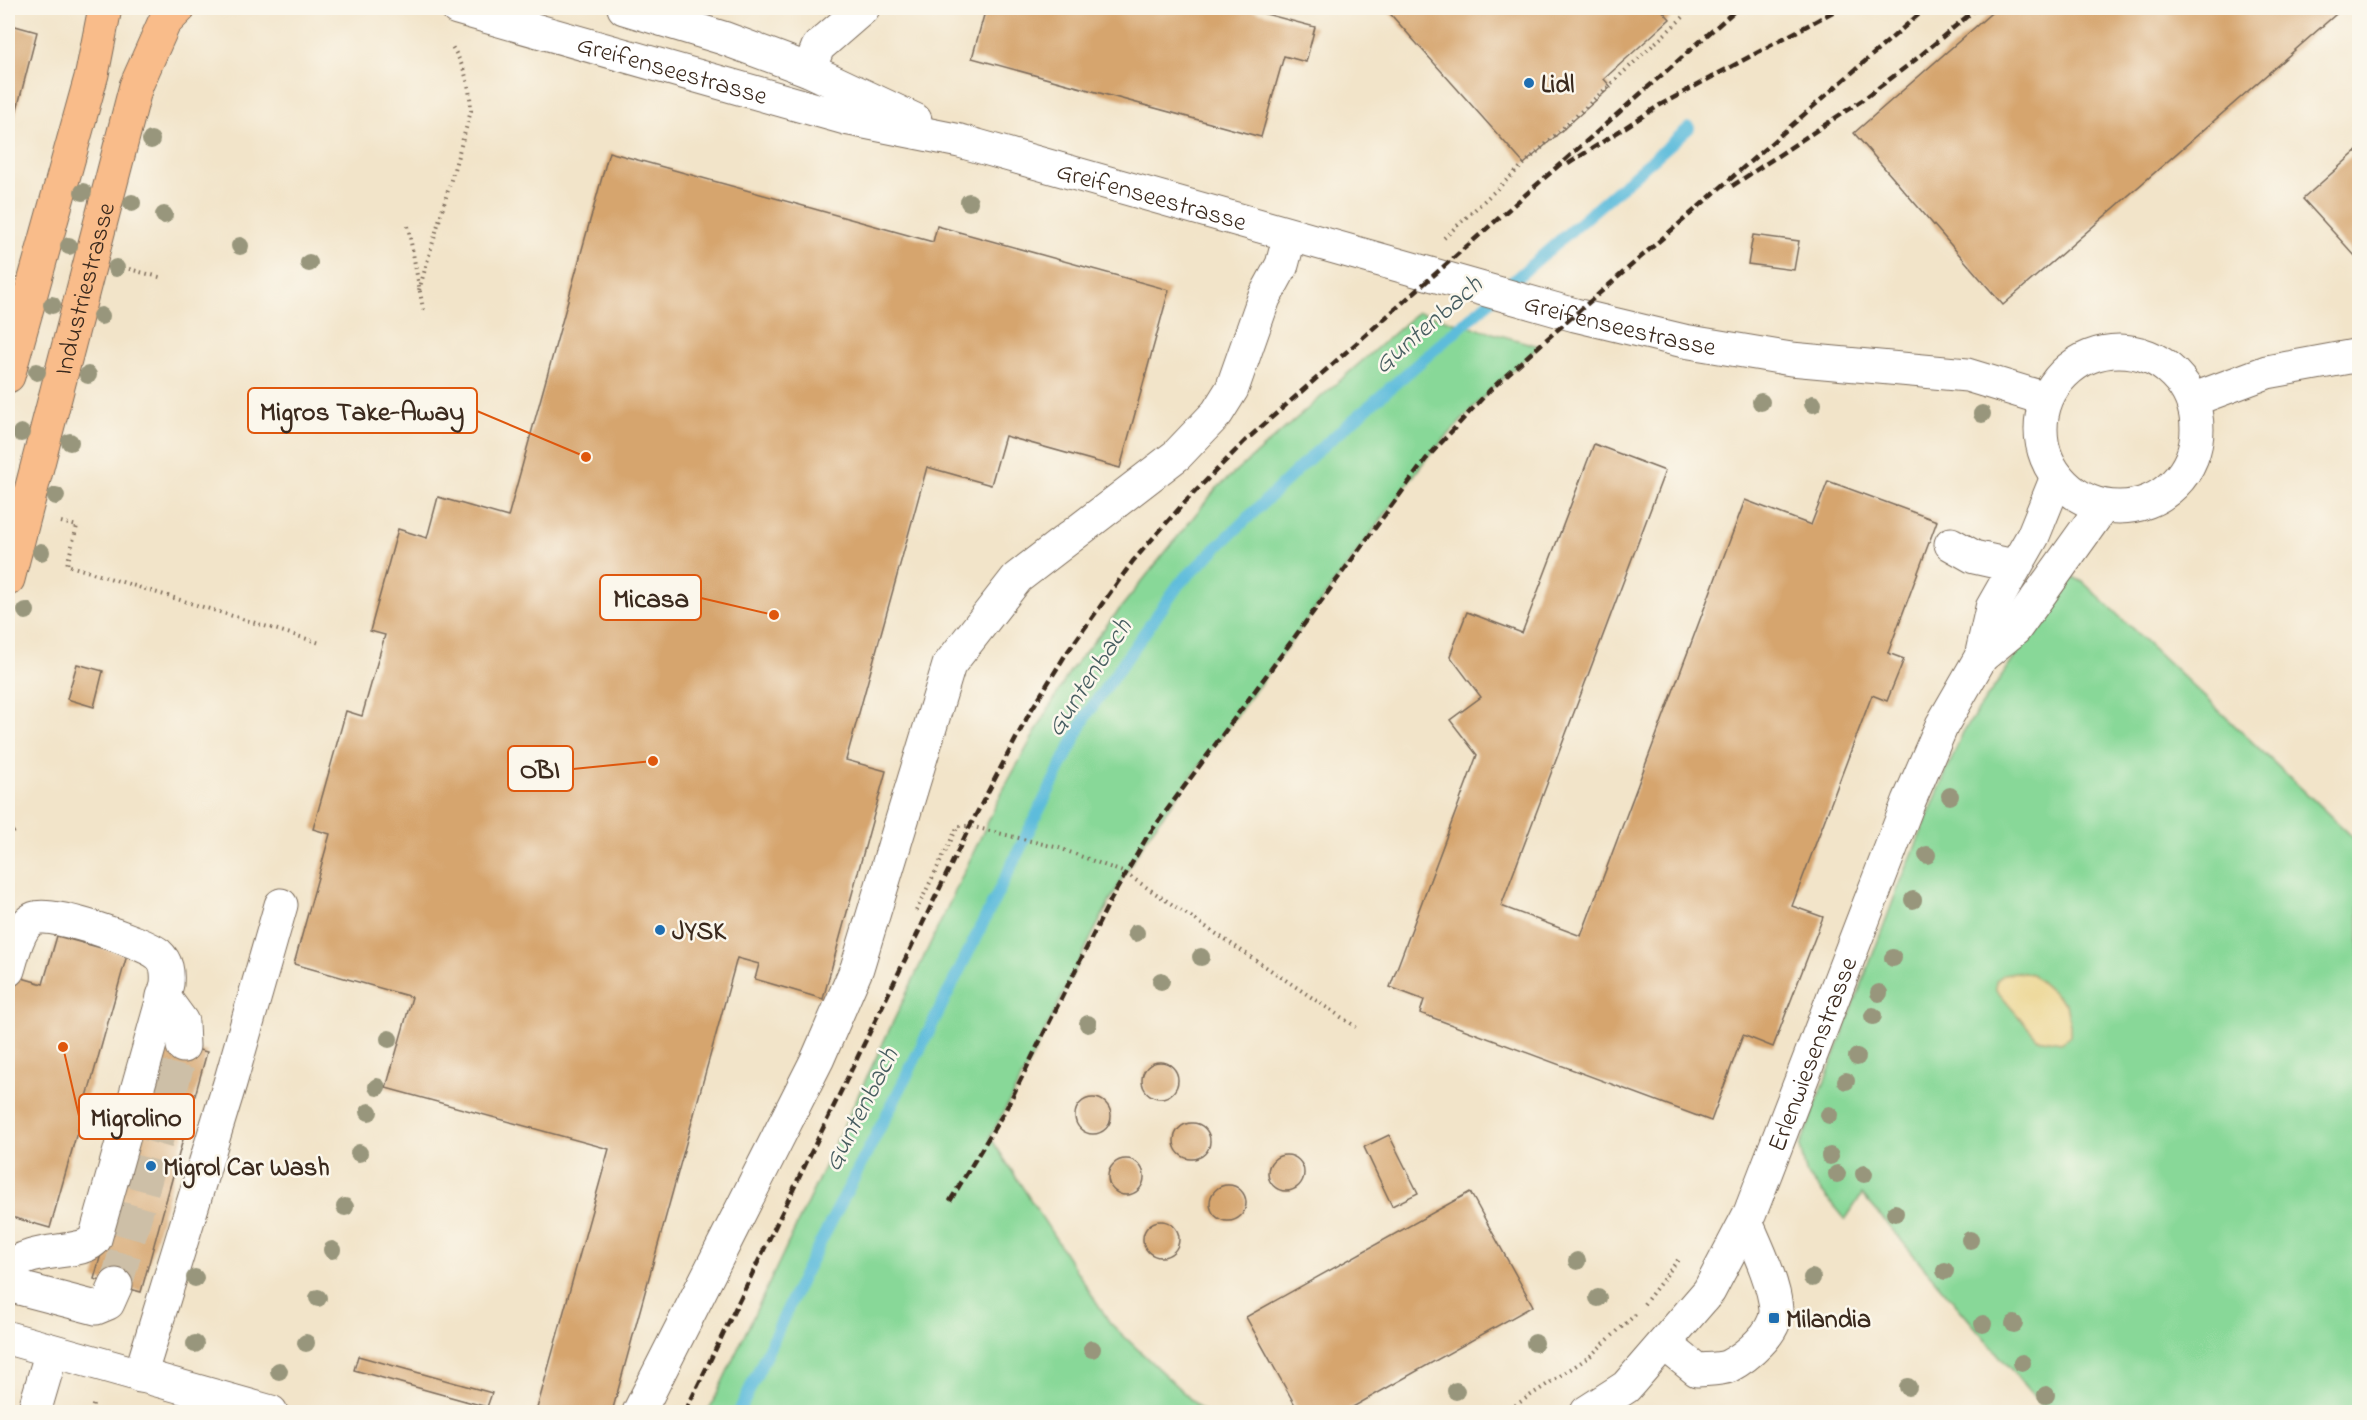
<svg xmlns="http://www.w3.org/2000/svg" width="2367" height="1420" font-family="'Indie Flower',sans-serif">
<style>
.green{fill:#88d898;stroke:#62815b;stroke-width:1.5}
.sand{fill:#eeda9e;stroke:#94825e;stroke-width:1.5}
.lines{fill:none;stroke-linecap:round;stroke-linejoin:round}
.stream{stroke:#5dbcdb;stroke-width:12}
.building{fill:#d6a56e}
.minor-tunnel{stroke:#cdbfa7;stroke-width:33;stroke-dasharray:33 16;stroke-linecap:butt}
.minor-casing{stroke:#7b6b5a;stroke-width:35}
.major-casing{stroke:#7b6b5a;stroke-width:35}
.path{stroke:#7b6b5a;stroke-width:4;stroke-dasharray:1.5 4.5;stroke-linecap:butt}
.minor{stroke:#fff;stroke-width:33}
.major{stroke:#f9bc8a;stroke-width:33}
.rail{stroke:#3b2a1e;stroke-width:4.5;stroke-dasharray:9 4.5;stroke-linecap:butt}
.tree{fill:#98967b}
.poi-dot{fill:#1f6fb2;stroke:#fbf7ec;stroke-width:2}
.labels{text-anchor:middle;stroke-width:5;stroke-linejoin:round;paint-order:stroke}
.street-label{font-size:26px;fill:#3b2a1e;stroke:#fbf7ec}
.poi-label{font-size:26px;font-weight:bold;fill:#3b2a1e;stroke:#fbf7ec;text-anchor:start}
.water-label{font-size:27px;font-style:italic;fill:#475d60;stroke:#fbf7ec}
.leader{fill:none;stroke:#df570d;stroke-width:2}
.callout-dot{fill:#df570d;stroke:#fbf7ec;stroke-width:2}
.callout{fill:#fbf7ec;stroke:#df570d;stroke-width:2}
.callout-label{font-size:27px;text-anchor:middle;font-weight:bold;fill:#3b2a1e}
</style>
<rect width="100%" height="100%" fill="#fbf7ec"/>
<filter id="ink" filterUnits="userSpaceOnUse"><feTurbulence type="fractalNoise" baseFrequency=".0167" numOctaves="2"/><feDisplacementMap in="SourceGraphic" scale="12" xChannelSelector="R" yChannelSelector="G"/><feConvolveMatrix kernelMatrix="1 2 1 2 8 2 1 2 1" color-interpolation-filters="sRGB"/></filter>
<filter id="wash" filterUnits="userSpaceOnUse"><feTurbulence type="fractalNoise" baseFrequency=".008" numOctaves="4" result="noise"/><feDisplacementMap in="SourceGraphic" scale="24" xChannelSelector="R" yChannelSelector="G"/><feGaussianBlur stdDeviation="1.35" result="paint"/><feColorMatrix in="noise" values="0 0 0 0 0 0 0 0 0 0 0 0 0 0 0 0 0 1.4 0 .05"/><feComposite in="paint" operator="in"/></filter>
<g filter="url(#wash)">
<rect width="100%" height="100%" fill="#f2e4c9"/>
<g class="green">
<path d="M1418,312L1539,346L1490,390L1426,459L1147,837C1087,933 1046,1039 990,1137L1110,1323L1204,1412H708L1003,790L1070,671L1216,489Z"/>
<path d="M2071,576L2083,582L2359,843V1412H2047L1862,1194L1845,1220L1806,1173L1800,1147L1896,893L1963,732Z"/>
</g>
<path class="sand" d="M2016,972L2032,974L2066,1004L2070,1025V1036L2061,1042L2037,1038L1996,990V981L2004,974Z"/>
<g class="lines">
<path class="stream" d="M739,1412L804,1274L901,1087L1087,714L1179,584L1313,455L1689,128"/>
</g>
<g id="blocks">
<g class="building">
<path d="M986,8H1243L1315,27L1306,62L1284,56L1261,137L972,58Z"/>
<path d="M1385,8H1660L1670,19L1604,79L1611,87L1524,164Z"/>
<path d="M1997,8H2343L2003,305L1854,133Z"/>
<path d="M8,24L37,32L8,144Z"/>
<path d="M2360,148V253L2356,257L2303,199Z"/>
<path d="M609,152L933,242L937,226L1169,290L1120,468L1005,436L991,485L927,467L846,760L886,771L823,999L755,979L759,964L737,958L612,1412H536L609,1149L386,1088L412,997L294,964L330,834L313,829L346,711L362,716L385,635L370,631L398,529L427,538L438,497L508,517Z"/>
<path d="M8,184L14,186L8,208Z"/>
<path d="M1753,235L1799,241L1794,270L1748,264Z"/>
<path d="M1594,444L1665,471L1501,906L1581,936L1745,500L1811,525L1828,481L1937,521L1888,653L1904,659L1887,701L1872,695L1792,906L1823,917L1773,1047L1743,1035L1711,1121L1420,1013L1424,1000L1390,987L1477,755L1450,720L1481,697L1450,656L1467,612L1522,633Z"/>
<path d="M77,664L103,671L94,707L67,699Z"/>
<path d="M57,936L127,955L50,1228L8,1216V974L43,984Z"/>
<path d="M161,1040L207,1052L141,1292L94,1279Z"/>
<circle cx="1160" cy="1080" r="18"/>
<circle cx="1093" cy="1116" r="18"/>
<circle cx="1192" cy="1141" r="18"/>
<path d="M1389,1135L1418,1193L1392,1206L1364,1147Z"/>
<circle cx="1286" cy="1173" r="18"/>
<circle cx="1126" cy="1177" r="18"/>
<circle cx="1228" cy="1203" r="18"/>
<path d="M1470,1192L1533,1306L1344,1412H1299L1246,1317Z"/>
<circle cx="1161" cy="1239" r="18"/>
<path d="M358,1356L492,1393L487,1407L354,1370Z"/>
</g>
</g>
</g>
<g filter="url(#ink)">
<use href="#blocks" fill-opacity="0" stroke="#7b6b5a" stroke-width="1.5"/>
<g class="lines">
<path class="minor-tunnel" d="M116,1285L183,1046"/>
<defs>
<g id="minor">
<path id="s1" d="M457,8L845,118L960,141L1575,315L1684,341L1791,359L1967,375L2046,399"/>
<path d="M624,8L723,38L809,70L915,120"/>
<path d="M809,70L818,47L863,8"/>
<circle cx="2119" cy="429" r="78"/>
<path d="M2192,400L2267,372L2360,355"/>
<path d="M1951,544L1974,557L2014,566"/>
<path d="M1981,657L2015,629L2103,506"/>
<path d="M8,970C13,955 18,925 35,918C52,911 143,942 158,954C167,962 168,972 167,984L95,1239C82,1256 31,1245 8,1269"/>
<path d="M163,996L182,1022L183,1046"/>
<path d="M8,1285L96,1308L108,1303L116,1285"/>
<path d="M8,1338L271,1412"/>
<path d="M1665,1344L1697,1370C1706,1369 1720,1370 1729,1366C1746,1357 1777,1332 1776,1310C1775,1285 1756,1245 1746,1222"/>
<path d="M140,1376L230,1083L281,905"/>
<path d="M34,1412L52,1351"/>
<path d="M639,1412L818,1058L857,968L949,665L1017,578L1177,455L1217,413L1232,389L1264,298L1282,265L1290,235"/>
<path id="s2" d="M1587,1412L1626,1387L1709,1291L1750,1213L1909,801L1942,725L1981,657L1992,608L2033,536L2057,477"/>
</g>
<g id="major">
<path d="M8,376L92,74L105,8"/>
<path id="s3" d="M8,579L136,86L164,23L179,8"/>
</g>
</defs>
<use href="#minor" class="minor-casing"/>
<use href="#major" class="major-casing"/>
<g class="path">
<path d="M408,226L424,314"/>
<path d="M1444,238L1693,8"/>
<path d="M129,269L163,278"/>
<path d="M419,290L471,111C470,85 465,67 451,45"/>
<path d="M61,522L77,526L67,565L320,643"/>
<path d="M8,835L17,830"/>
<path d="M916,911L958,826H970L1059,848L1125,873L1356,1027"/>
<path d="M1644,1304L1678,1260"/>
<path d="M91,1412L94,1402"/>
<path d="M1505,1412L1589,1357L1636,1314"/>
</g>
<use href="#minor" class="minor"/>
<use href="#major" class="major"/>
<g class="rail">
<path d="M1568,164L1660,105L1840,8"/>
<path d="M1732,186L1861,101L1915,60L1977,8"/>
<path d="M950,1201L1006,1109L1110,901L1147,837L1426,459L1490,390L1539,346L1926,8"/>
<path d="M685,1412L970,826L1030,712L1066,654L1133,561L1184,503L1245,441L1738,8"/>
</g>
</g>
<g class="tree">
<circle cx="151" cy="140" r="9"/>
<circle cx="83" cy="192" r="9"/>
<circle cx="969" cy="202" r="9"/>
<circle cx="132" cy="203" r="9"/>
<circle cx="164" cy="215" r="9"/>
<circle cx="69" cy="246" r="9"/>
<circle cx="240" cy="246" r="9"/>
<circle cx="309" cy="263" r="9"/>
<circle cx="116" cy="268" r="9"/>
<circle cx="52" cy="305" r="9"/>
<circle cx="101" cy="316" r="9"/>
<circle cx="37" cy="372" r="9"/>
<circle cx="88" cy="375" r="9"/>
<circle cx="1761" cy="402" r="9"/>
<circle cx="1813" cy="404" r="9"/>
<circle cx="1982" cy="414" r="9"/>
<circle cx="21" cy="433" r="9"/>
<circle cx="70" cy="442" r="9"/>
<circle cx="56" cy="496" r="9"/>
<circle cx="41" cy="552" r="9"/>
<circle cx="26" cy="611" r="9"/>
<circle cx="1950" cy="796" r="9"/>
<circle cx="1927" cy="855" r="9"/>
<circle cx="1913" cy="900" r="9"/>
<circle cx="1136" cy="933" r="9"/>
<circle cx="1201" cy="957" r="9"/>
<circle cx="1893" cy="958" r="9"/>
<circle cx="1161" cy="981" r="9"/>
<circle cx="1879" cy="993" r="9"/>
<circle cx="1873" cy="1016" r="9"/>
<circle cx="1088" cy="1024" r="9"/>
<circle cx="389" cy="1039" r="9"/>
<circle cx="1857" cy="1057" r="9"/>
<circle cx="1846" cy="1081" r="9"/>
<circle cx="377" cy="1087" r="9"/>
<circle cx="369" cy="1112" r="9"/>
<circle cx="1829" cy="1115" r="9"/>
<circle cx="359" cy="1153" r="9"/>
<circle cx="1830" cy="1156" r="9"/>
<circle cx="1837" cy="1174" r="9"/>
<circle cx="1864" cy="1174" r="9"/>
<circle cx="345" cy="1207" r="9"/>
<circle cx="1895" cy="1213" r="9"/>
<circle cx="1970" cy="1240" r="9"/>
<circle cx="332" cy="1250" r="9"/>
<circle cx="1577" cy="1261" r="9"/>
<circle cx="1945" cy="1271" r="9"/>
<circle cx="195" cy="1278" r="9"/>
<circle cx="1812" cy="1278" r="9"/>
<circle cx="318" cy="1298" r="9"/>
<circle cx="1598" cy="1298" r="9"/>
<circle cx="1983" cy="1324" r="9"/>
<circle cx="2014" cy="1324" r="9"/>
<circle cx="306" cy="1343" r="9"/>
<circle cx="1535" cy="1343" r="9"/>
<circle cx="195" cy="1344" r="9"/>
<circle cx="1092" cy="1349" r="9"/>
<circle cx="2022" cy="1363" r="9"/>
<circle cx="279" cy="1371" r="9"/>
<circle cx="1908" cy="1387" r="9"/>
<circle cx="1456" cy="1391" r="9"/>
<circle cx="2046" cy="1395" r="9"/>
</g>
</g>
<g class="poi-dot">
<circle cx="1529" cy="83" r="6"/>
<circle cx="660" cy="930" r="6"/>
<circle cx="151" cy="1166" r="6"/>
<rect x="1768" y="1312" width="12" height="12" rx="3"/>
</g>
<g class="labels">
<g class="street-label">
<text dy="9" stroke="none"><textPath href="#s1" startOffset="224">Greifenseestrasse</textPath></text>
<text dy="9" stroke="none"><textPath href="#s1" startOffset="720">Greifenseestrasse</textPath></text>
<text dy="9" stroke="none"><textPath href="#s3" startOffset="300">Industriestrasse</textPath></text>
<text dy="9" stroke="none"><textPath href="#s1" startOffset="1206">Greifenseestrasse</textPath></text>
<text dy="9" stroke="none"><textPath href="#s2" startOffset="432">Erlenwiesenstrasse</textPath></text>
</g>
<g class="poi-label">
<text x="1541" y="92">Lidl</text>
<text x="672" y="939">JYSK</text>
<text x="163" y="1175">Migrol Car Wash</text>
<text x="1786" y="1327">Milandia</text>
</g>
<g class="water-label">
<text transform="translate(1427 324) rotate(-41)" y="9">Guntenbach</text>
<text transform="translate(1088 677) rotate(-57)" y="9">Guntenbach</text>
<text transform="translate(860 1109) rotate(-63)" y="9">Guntenbach</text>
</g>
</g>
<path class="leader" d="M586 457L477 411M774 615L701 598M653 761L573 769M63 1047L79 1116"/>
<g class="callout-dot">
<circle cx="586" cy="457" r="6"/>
<circle cx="774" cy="615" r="6"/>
<circle cx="653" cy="761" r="6"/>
<circle cx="63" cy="1047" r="6"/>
</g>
<g class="callout">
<rect x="248" y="388" width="229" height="45" rx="6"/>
<rect x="600" y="575" width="101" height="45" rx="6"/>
<rect x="508" y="746" width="65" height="45" rx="6"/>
<rect x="79" y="1094" width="115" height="45" rx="6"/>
</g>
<g class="callout-label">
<text x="362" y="420">Migros Take-Away</text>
<text x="651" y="607">Micasa</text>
<text x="540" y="778">OBI</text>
<text x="136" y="1126">Migrolino</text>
</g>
<rect width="2367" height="1420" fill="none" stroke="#fbf7ec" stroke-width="30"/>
</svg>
